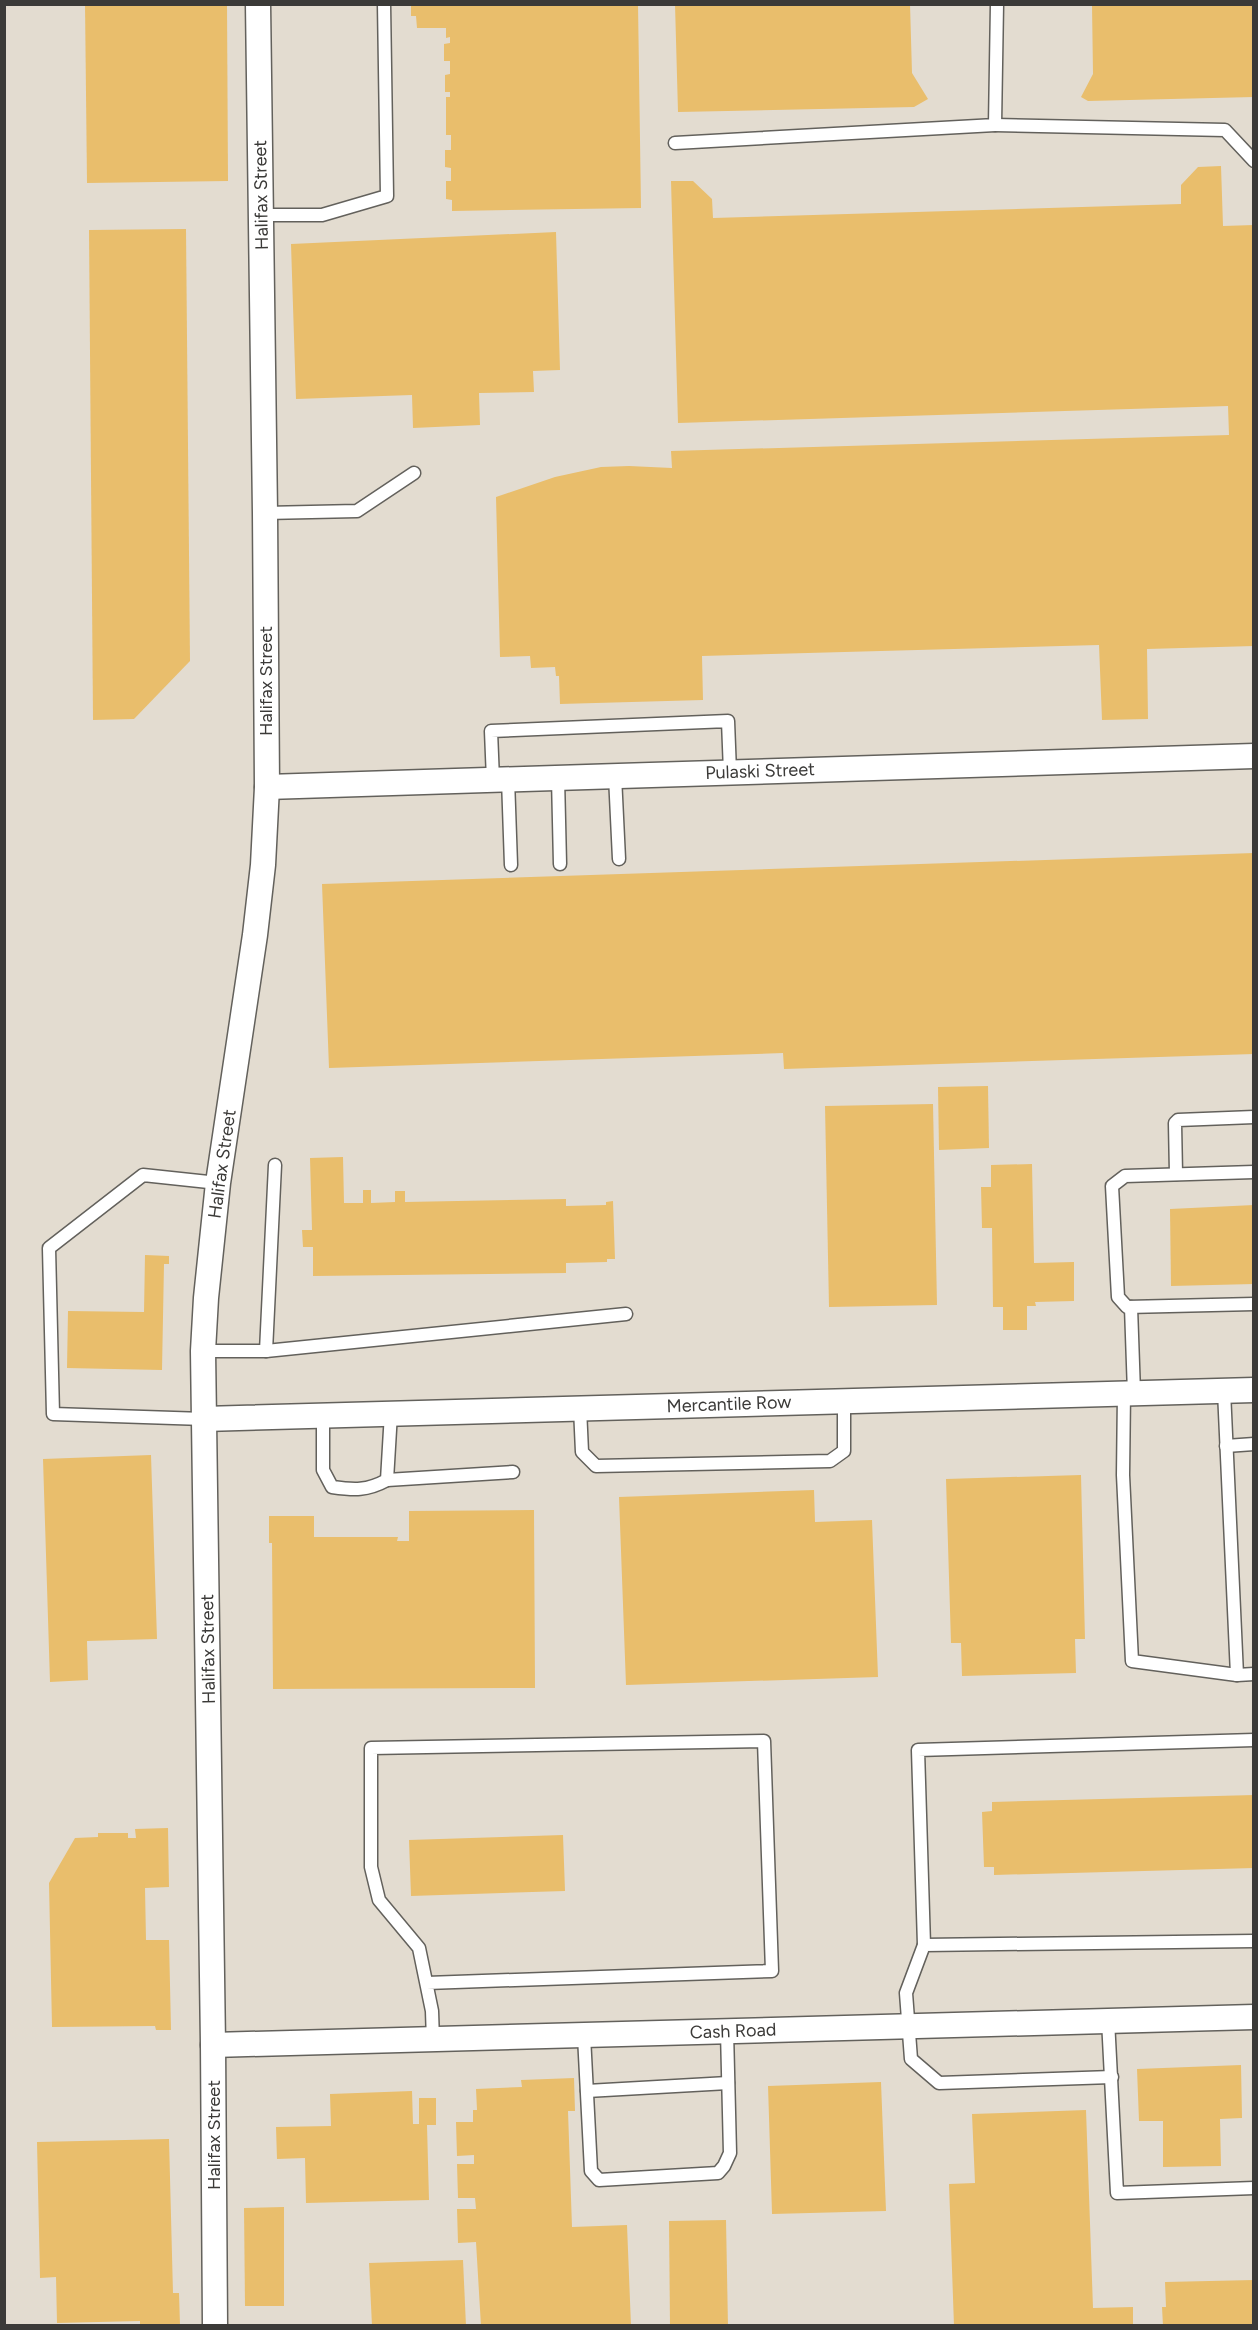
<svg xmlns="http://www.w3.org/2000/svg" width="1258" height="2330" font-family="Figtree,sans-serif">
<style>
.built{fill:#e3dcd0}
.building{fill:#e9be6c}
.lines{fill:none;stroke-linecap:round;stroke-linejoin:round}
.lane-casing{stroke:#63615c;stroke-width:15}
.street-casing{stroke:#63615c;stroke-width:27}
.lane{stroke:#fff;stroke-width:12}
.street{stroke:#fff;stroke-width:24}
.labels{text-anchor:middle;stroke-width:4.5;stroke-linejoin:round;paint-order:stroke}
.street-label{font-size:18px;fill:#3b3a38;stroke:#fff}
</style>
<rect width="100%" height="100%" fill="#eae7e1"/>
<path class="built" d="M5,5H1253V2325L5,2326Z"/>
<g class="building">
<path d="M85,4H227L228,181L87,183Z"/>
<path d="M417,4H638L641,208L452,211V200L446,199V181H451V168L445,167V150H451V135H446V97H450V92H445V75L450,74V61H444V44L450,43V37L446,38V28H417L416,16H411V6H417Z"/>
<path d="M675,4H910L912,73L928,99L914,107L678,112Z"/>
<path d="M1092,5H1254V97L1088,101L1081,97L1093,74Z"/>
<path d="M1221,166L1223,226L1254,225V646L1147,649L1148,719L1102,720L1099,645L702,656L703,700L560,704L559,676H556L555,667L531,668L530,656L500,657L496,497L555,477L601,467L629,466L672,468L671,451L1229,435L1228,406L678,423L671,181H693L712,199L713,218L1181,204V185L1198,167Z"/>
<path d="M186,229L190,661L134,719L93,720L89,230Z"/>
<path d="M556,232L560,370L533,371L534,392L479,393L480,425L413,428L412,395L296,399L291,244Z"/>
<path d="M1254,853V1054L784,1069L783,1053L329,1068L322,884Z"/>
<path d="M988,1086L989,1148L939,1150L938,1087Z"/>
<path d="M933,1104L937,1305L829,1307L825,1106Z"/>
<path d="M343,1157L344,1203H363V1190H371V1203L395,1202V1191H405V1202L566,1199V1206L606,1205V1202L613,1201L615,1259H607V1262L566,1263V1273L313,1276V1247H303L302,1230H312L310,1158Z"/>
<path d="M1032,1164L1034,1263L1074,1262V1301L1035,1302L1036,1306H1027V1330H1003V1307H993L992,1228H982L981,1187H991V1165Z"/>
<path d="M1254,1205V1284L1171,1286L1170,1209Z"/>
<path d="M145,1255L169,1256V1264H164L162,1370L67,1368L68,1311L144,1312Z"/>
<path d="M151,1455L157,1639L87,1641L88,1680L50,1682L43,1459Z"/>
<path d="M1081,1475L1085,1639H1075L1076,1673L962,1676L961,1643H951L946,1479Z"/>
<path d="M814,1490L815,1522L872,1520L878,1677L626,1685L619,1497Z"/>
<path d="M534,1510L535,1688L273,1689L272,1543H269V1516H314V1537H398L397,1541H409V1511Z"/>
<path d="M1254,1795V1868L994,1875V1867H984L982,1812L992,1811V1802Z"/>
<path d="M168,1828L169,1887L145,1888L146,1940H169L171,2030H156L155,2026L52,2027L49,1883L75,1838L98,1837V1833H128V1838H136L135,1829Z"/>
<path d="M563,1835L565,1891L411,1896L409,1840Z"/>
<path d="M1241,2065L1242,2118L1220,2119L1221,2166L1163,2167V2121H1139L1137,2069Z"/>
<path d="M574,2078L575,2111H568L572,2227L627,2225L631,2326H481L476,2242L458,2243L457,2209H476L475,2198H458L457,2164H474V2155L457,2156L456,2122H473V2110H477L476,2089L522,2087L521,2080Z"/>
<path d="M881,2082L886,2211L772,2214L768,2086Z"/>
<path d="M412,2091L413,2124H419V2098H436V2125H427L429,2200L306,2203L305,2158L277,2159L276,2127L331,2126L330,2094Z"/>
<path d="M1086,2110L1093,2308L1133,2307V2326H954L949,2184L975,2183L972,2114Z"/>
<path d="M169,2139L173,2293H179L180,2325L140,2326V2321L57,2323L56,2277L40,2278L37,2142Z"/>
<path d="M284,2207V2306H245L244,2208Z"/>
<path d="M726,2220L728,2326H670L669,2221Z"/>
<path d="M463,2260L466,2326H372L369,2263Z"/>
<path d="M1254,2280V2326H1163L1162,2307H1166L1165,2282Z"/>
</g>
<g class="lines">
<defs>
<g id="lane">
<path d="M995,125L1225,130L1254,161"/>
<path d="M675,143L995,125L997,4"/>
<path d="M261,215H322L387,196L384,4"/>
<path d="M265,513L357,511L414,473"/>
<path d="M615,776L619,859"/>
<path d="M558,778L560,864"/>
<path d="M508,779L511,865"/>
<path d="M493,780L491,731L728,721L730,772"/>
<path d="M1254,1172L1125,1176L1112,1186L1118,1297L1127,1307L1254,1304"/>
<path d="M1176,1174L1175,1123L1178,1120L1254,1117"/>
<path d="M1131,1307L1134,1393"/>
<path d="M203,1351H266L626,1314"/>
<path d="M266,1351L275,1165"/>
<path d="M1224,1391L1237,1675"/>
<path d="M1124,1393L1123,1475L1132,1661L1237,1675L1254,1674"/>
<path d="M580,1408L582,1452L596,1466L830,1461L844,1451V1401"/>
<path d="M323,1415V1470L332,1487C354,1490 367,1491 387,1480L391,1413"/>
<path d="M204,1419L53,1414L49,1248L143,1175L218,1183"/>
<path d="M1226,1446L1254,1444"/>
<path d="M387,1480L513,1472"/>
<path d="M924,1945L918,1750L1254,1740"/>
<path d="M427,1983L772,1971L764,1741L371,1748V1867L379,1900L419,1948L432,2011L433,2041"/>
<path d="M1108,2020L1117,2193L1254,2188"/>
<path d="M584,2036L591,2171L599,2180L718,2173L724,2166L730,2153L727,2031"/>
<path d="M1112,2077L939,2083L911,2059L906,1993L924,1945L1254,1941"/>
<path d="M587,2091L728,2083"/>
</g>
<g id="street">
<path d="M267,787L1254,756"/>
<path d="M204,1419L1254,1390"/>
<path d="M213,2045L1254,2017"/>
<path d="M215,2326L213,2045L203,1351L206,1298L218,1183L255,935L263,865L267,787L265,513L258,4"/>
</g>
</defs>
<use href="#lane" class="lane-casing"/>
<use href="#street" class="street-casing"/>
<use href="#lane" class="lane"/>
<use href="#street" class="street"/>
</g>
<g class="labels">
<g class="street-label">
<text transform="translate(261 195) rotate(-91)" y="6">Halifax Street</text>
<text transform="translate(266 681) rotate(-90)" y="6">Halifax Street</text>
<text transform="translate(760 771) rotate(-2)" y="6">Pulaski Street</text>
<text transform="translate(222 1164) rotate(-82)" y="6">Halifax Street</text>
<text transform="translate(729 1404) rotate(-2)" y="6">Mercantile Row</text>
<text transform="translate(208 1649) rotate(-91)" y="6">Halifax Street</text>
<text transform="translate(733 2031) rotate(-2)" y="6">Cash Road</text>
<text transform="translate(214 2135) rotate(-90)" y="6">Halifax Street</text>
</g>
</g>
<rect width="1258" height="2330" fill="none" stroke="#3b3a38" stroke-width="12"/>
</svg>
